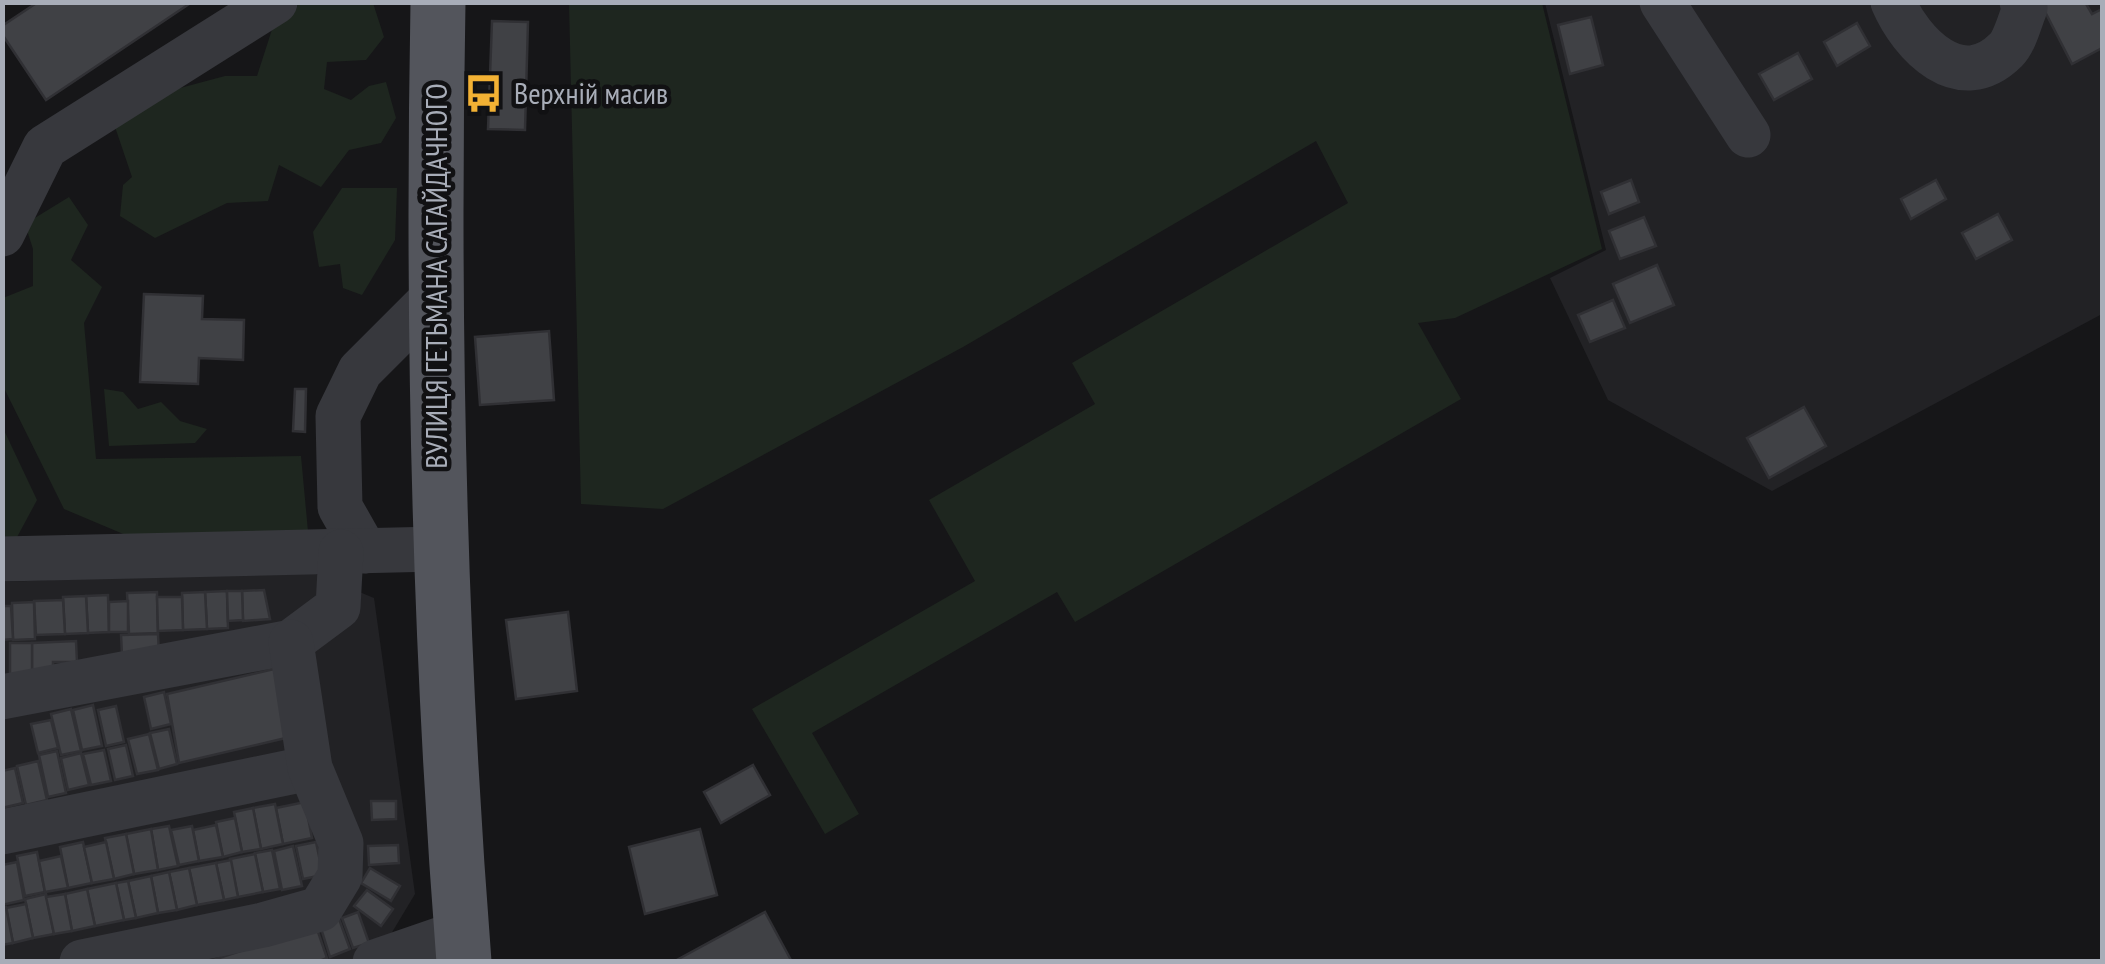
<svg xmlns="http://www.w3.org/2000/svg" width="2105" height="964" font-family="'PT Sans Narrow',sans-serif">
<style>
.built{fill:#222225}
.green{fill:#1e261f}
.building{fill:#404145;stroke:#303034;stroke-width:2.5}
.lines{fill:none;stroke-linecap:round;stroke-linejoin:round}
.minor{stroke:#37383d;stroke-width:45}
.major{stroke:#53555c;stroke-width:55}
.labels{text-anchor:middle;stroke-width:9;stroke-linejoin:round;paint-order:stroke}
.poi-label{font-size:30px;fill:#a8adb8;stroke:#111113;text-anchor:start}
.street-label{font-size:30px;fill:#a8adb8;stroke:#111113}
</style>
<rect width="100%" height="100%" fill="#161618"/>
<g class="built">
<path d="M1545,3H2102V314L1772,491L1608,400L1550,278L1606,250Z"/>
<path d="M306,570L374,598L415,894L382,949L347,962L3,961L2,582Z"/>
</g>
<g class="green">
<path d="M303,3H373L384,37L366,60L327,62L324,89L351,100L369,86L386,82L396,118L381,143L349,150L321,187L279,165L268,201L227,203L155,238L120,216L123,185L132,177L113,121L128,102L225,76H257L277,14Z"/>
<path d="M569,3H1542L1602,249L1455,318L1418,323L1461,399L1075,622L1057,592L812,733L859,814L825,834L752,709L975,581L929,500L1095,404L1072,363L1348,203L1316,141L963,347L663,509L581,504Z"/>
<path d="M342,188H397L395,240L362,295L343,288L340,264L319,267L313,232Z"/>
<path d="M69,197L88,225L71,260L102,287L84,323L96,459L301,456L309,542L128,536L64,509L3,386V298L33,286V249L25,224Z"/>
<path d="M104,389L123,392L138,409L161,402L180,421L207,429L195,443L109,446Z"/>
<path d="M2,426L37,500L16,539L3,540Z"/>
</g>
<g class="building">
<path d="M38,2H192L46,100L2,34V26Z"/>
<path d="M2040,2H2085L2092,14L2102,9V48L2072,64Z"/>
<path d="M1591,17L1603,65L1570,74L1558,25Z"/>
<path d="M492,21L528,22L525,130L488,129Z"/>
<path d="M1857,23L1870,46L1837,66L1824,42Z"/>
<path d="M1798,53L1812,79L1774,100L1759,74Z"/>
<path d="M1631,180L1639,202L1609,214L1601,192Z"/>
<path d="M1936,180L1946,199L1911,219L1901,199Z"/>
<path d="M1998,214L2012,240L1976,259L1962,233Z"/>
<path d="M1644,217L1656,246L1620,259L1609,231Z"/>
<path d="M1657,265L1674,305L1630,323L1613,284Z"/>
<path d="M144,294L203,296L202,319L244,320L243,360L199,358L198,384L140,382Z"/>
<path d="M1613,300L1625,328L1590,342L1578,315Z"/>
<path d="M549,331L554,400L480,405L475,337Z"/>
<path d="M295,389H306L305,432L293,431Z"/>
<path d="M1804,407L1826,446L1769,478L1747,438Z"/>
<path d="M264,590L270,619L243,621L242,591Z"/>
<path d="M227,591L228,628L207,629L205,592Z"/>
<path d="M227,591H242L243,620L228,621Z"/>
<path d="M157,592L158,633L129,634L127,593Z"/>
<path d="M205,592L207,629L183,630L182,593Z"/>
<path d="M108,595L109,632L88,633L86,596Z"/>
<path d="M86,596L88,633L65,634L63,597Z"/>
<path d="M157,597H182L183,630L158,631Z"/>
<path d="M63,600L65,634L36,635L34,601Z"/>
<path d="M128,601V632H109V602Z"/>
<path d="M34,602L35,639L13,640L12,603Z"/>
<path d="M2,606H11L13,639L2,640Z"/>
<path d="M568,612L577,691L516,699L506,620Z"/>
<path d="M158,634L159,654L122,655L121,635Z"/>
<path d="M76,641L77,662H53V676H32V643Z"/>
<rect x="10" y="643" width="22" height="33"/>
<path d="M274,669L290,737L179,763L167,694Z"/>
<path d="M164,692L171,724L151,729L144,697Z"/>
<path d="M93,705L102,746L82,750L73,710Z"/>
<path d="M116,706L124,742L106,746L98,710Z"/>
<path d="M71,709L81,751L61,755L51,714Z"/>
<path d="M51,720L58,748L38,753L31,724Z"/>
<path d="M169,729L177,764L159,769L150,733Z"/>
<path d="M149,734L158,770L137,774L128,739Z"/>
<path d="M126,745L133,776L115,780L108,749Z"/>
<path d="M104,750L111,781L91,785L83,754Z"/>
<path d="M57,751L66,793L48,797L39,755Z"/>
<path d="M81,753L89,785L68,790L61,758Z"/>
<path d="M38,761L47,800L26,805L17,766Z"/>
<path d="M753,765L770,795L721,823L704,792Z"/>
<path d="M15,768L23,803L2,808V771Z"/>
<path d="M371,801H396V819L372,820Z"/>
<path d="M305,802L312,838L283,844L276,808Z"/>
<path d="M275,804L283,844L261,849L253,808Z"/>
<path d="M253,808L261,849L242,852L234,812Z"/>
<path d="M235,818L242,852L223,857L216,822Z"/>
<path d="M216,825L223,857L199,861L193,830Z"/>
<path d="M169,826L178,866L158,870L151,829Z"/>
<path d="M192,826L199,861L179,865L171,830Z"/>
<path d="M151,829L158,870L134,874L126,834Z"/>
<path d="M700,829L717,895L645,914L629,847Z"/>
<path d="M126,834L134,874L114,879L105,838Z"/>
<path d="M83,842L92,883L68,888L60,847Z"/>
<path d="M106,842L114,879L92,883L84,847Z"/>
<path d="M316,842L323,875L303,879L296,846Z"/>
<path d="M398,845L399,863L369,865L368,846Z"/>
<path d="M293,846L302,886L282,890L274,851Z"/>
<path d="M272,850L280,889L263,892L255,853Z"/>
<path d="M37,852L45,892L25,896L17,856Z"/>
<path d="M255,854L263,892L238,897L230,859Z"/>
<path d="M61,856L68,888L45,892L39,861Z"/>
<path d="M231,860L238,897L224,900L216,863Z"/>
<path d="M17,862L24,900L2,905V865Z"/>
<path d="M216,863L224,900L197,905L189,868Z"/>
<path d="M189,868L197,905L177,910L169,872Z"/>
<path d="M370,868L400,886L391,901L361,883Z"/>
<path d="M169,872L177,910L158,913L151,876Z"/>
<path d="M151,876L158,913L136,918L128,881Z"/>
<path d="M128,881L136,918L124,920L116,883Z"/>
<path d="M116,883L124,920L95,926L87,889Z"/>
<path d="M87,889L95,926L72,931L65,894Z"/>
<path d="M367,890L393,909L381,926L354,906Z"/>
<path d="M46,894L54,934L33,938L25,899Z"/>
<path d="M65,894L72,931L54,934L46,897Z"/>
<path d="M26,904L33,938L13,943L6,908Z"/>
<path d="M6,907L13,943L2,945V908Z"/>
<path d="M358,912L369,943L353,948L342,918Z"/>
<path d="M765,912L792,962H673Z"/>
<path d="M339,919L350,949L330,957L320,925Z"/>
<path d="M316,926L327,958L317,962H207Z"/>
</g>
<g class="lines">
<g class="minor">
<path d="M1662,2L1748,135"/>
<path d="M1893,2C1911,44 1960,96 2006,50C2015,41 2020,20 2025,8L2022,2"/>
<path d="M2,234L45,147L275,2"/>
<path d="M365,551L340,507L338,416L360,371L434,297"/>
<path d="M2,559L438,549"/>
<path d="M2,697L291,642L338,607L341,552"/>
<path d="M2,832L310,768"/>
<path d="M82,962L263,925L320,909L340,876L341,843L310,768L291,642"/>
<path d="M375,962L462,932"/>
</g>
<path class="major" d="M438,2C432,323 439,642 464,962"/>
</g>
<defs>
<symbol id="bus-bare" viewBox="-9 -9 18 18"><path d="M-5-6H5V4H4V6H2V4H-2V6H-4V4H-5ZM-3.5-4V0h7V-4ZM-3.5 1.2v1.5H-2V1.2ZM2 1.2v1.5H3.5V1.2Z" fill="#f2b134" stroke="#111113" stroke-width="2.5" paint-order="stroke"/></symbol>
</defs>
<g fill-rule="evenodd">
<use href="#bus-bare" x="456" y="66" width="55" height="55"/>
</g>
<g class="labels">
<g class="poi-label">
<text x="514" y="104">Верхній масив</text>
</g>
<g class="street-label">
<text transform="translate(437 276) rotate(-90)" y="10">ВУЛИЦЯ ГЕТЬМАНА САГАЙДАЧНОГО</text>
</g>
</g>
<rect width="2105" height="964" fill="none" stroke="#a8adb8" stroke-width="10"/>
</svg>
